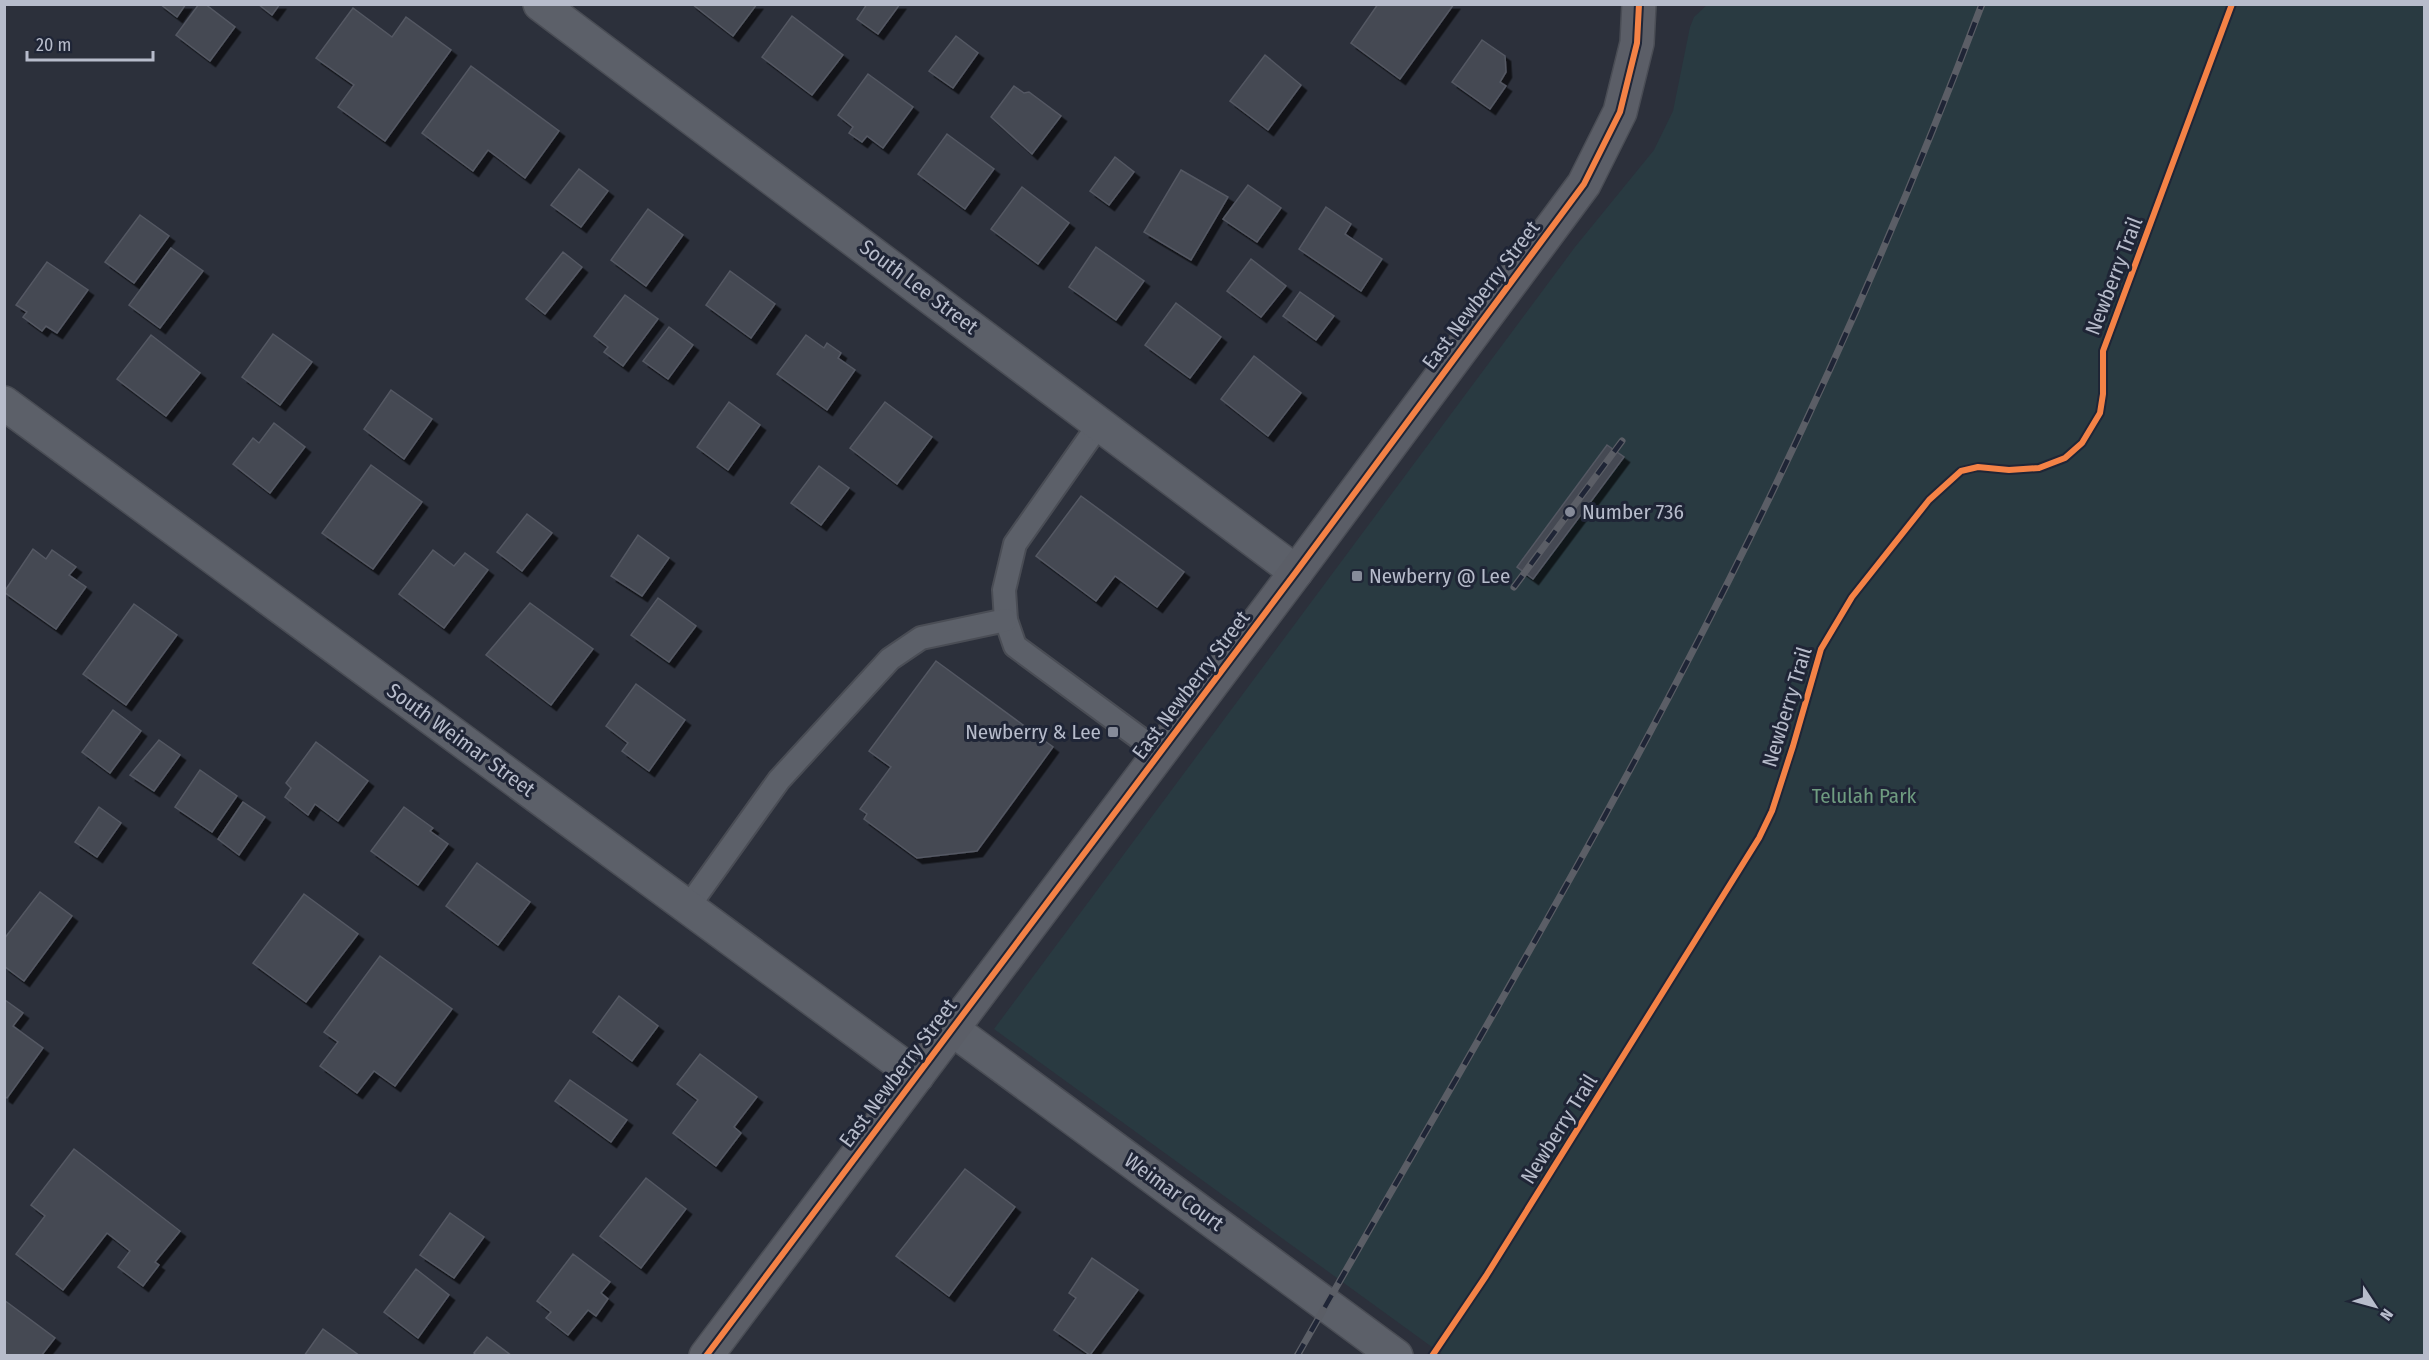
<svg xmlns="http://www.w3.org/2000/svg" width="2429" height="1360" font-family="'Fira Sans Condensed',sans-serif">
<style>
.green{fill:#293a41}
.building{fill:#454952;stroke:#545863;stroke-width:1.5;filter:url(#shadow)}
.lines{fill:none;stroke-linecap:round;stroke-linejoin:round}
.lane-casing{stroke:#4a4d55;stroke-width:26}
.street-casing{stroke:#4a4d55;stroke-width:36}
.secondary-casing{stroke:#4a4d55;stroke-width:36}
.lane{stroke:#5c6069;stroke-width:22}
.street{stroke:#5c6069;stroke-width:33}
.secondary{stroke:#5b5e67;stroke-width:33}
.rail-casing{stroke:#5b5e66;stroke-width:7}
.rail{stroke:#1f2536;stroke-width:4.5;stroke-dasharray:14;stroke-linecap:butt}
.cycleway-casing{stroke:#1f2536;stroke-width:10}
.cycleway{stroke:#f48246;stroke-width:6}
.poi-dot{fill:#868b99;stroke:#1f2536;stroke-width:2}
.labels{text-anchor:middle;stroke-width:6;stroke-linejoin:round;paint-order:stroke}
.street-label{font-size:21px;fill:#b7bccb;stroke:#1f2536}
.poi-label{font-size:21px;fill:#b7bccb;stroke:#1f2536;text-anchor:start}
.park-label{font-size:21px;fill:#6f9c80;stroke:#1f2536}
</style>
<defs>
<filter id="shadow"><feDropShadow dx="5.5" dy="5.5" stdDeviation="0" flood-color="#0009"/></filter>
</defs>
<rect width="100%" height="100%" fill="#2c303b"/>
<path class="green" d="M1708,4L2424,5V1355H1443L994,1029L1575,247L1654,150L1673,111L1690,27L1694,17Z"/>
<g class="building">
<path d="M160,4H186L177,17Z"/>
<path d="M199,4H205L235,27L210,61L176,35Z"/>
<path d="M258,4H280L272,15Z"/>
<path d="M692,4H757L733,36Z"/>
<path d="M867,4H900L878,34L857,19Z"/>
<path d="M1378,4H1454L1400,79L1351,43Z"/>
<path d="M353,8L392,37L406,17L451,50L385,141L338,107L354,85L316,58Z"/>
<path d="M792,16L843,55L812,95L762,57Z"/>
<path d="M956,36L978,53L953,88L929,71Z"/>
<path d="M1482,40L1505,56L1506,72L1500,82L1506,86L1490,109L1452,82Z"/>
<path d="M1265,55L1301,85L1268,130L1230,101Z"/>
<path d="M471,66L559,131L525,178L488,150L473,171L422,133Z"/>
<path d="M868,74L913,107L883,148L867,136L862,142L849,133L853,127L838,115Z"/>
<path d="M1014,86L1024,93L1029,92L1061,116L1032,154L991,117Z"/>
<path d="M947,134L994,169L965,209L918,174Z"/>
<path d="M1115,157L1134,172L1109,205L1090,191Z"/>
<path d="M579,169L608,191L581,227L551,205Z"/>
<path d="M1181,170L1228,197L1191,260L1144,232Z"/>
<path d="M1248,185L1281,208L1257,242L1223,219Z"/>
<path d="M1022,187L1069,223L1038,264L991,229Z"/>
<path d="M1326,207L1351,224L1345,234L1382,259L1361,291L1299,249Z"/>
<path d="M648,209L683,235L646,286L611,260Z"/>
<path d="M140,215L169,236L134,283L105,262Z"/>
<path d="M1096,247L1144,281L1116,320L1069,287Z"/>
<path d="M171,248L203,271L160,328L129,305Z"/>
<path d="M563,252L582,267L545,314L526,299Z"/>
<path d="M1251,259L1286,286L1261,317L1227,291Z"/>
<path d="M47,262L88,290L57,333L46,326L42,331L23,317L27,312L16,305Z"/>
<path d="M730,271L775,304L751,338L706,305Z"/>
<path d="M1300,292L1334,316L1316,340L1283,316Z"/>
<path d="M625,295L658,319L623,366L604,352L608,347L594,336Z"/>
<path d="M1176,303L1221,337L1190,378L1145,345Z"/>
<path d="M669,327L693,345L668,379L643,361Z"/>
<path d="M273,334L312,362L280,405L242,377Z"/>
<path d="M151,335L200,373L166,416L117,379Z"/>
<path d="M806,335L824,348L827,343L841,353L838,358L855,370L827,410L777,374Z"/>
<path d="M1254,356L1301,393L1268,436L1221,399Z"/>
<path d="M391,390L432,419L404,459L364,429Z"/>
<path d="M729,402L760,425L728,470L697,447Z"/>
<path d="M885,402L932,437L897,484L850,448Z"/>
<path d="M274,423L305,447L270,493L233,464L253,438L259,443Z"/>
<path d="M1607,445L1624,457L1533,579L1517,567Z"/>
<path d="M371,465L422,502L373,569L322,533Z"/>
<path d="M819,466L849,488L821,525L791,503Z"/>
<path d="M1081,496L1184,572L1157,607L1115,576L1096,601L1036,556Z"/>
<path d="M527,514L552,533L522,571L497,552Z"/>
<path d="M638,535L669,558L642,596L611,576Z"/>
<path d="M33,549L46,559L52,550L76,567L69,575L86,587L56,629L4,592Z"/>
<path d="M433,550L454,566L465,553L488,570L444,628L399,594Z"/>
<path d="M658,598L696,626L669,662L631,635Z"/>
<path d="M530,603L593,649L551,705L486,655Z"/>
<path d="M134,604L177,635L126,705L83,674Z"/>
<path d="M936,661L1053,747L977,851L917,858L864,819L867,814L860,809L891,767L869,751Z"/>
<path d="M636,684L685,720L649,771L622,751L628,743L606,726Z"/>
<path d="M113,710L141,731L110,773L82,752Z"/>
<path d="M159,740L180,755L154,791L130,775Z"/>
<path d="M316,742L368,781L338,821L315,804L308,815L285,797L291,788L286,783Z"/>
<path d="M200,770L237,796L212,832L175,807Z"/>
<path d="M243,802L265,817L239,855L218,839Z"/>
<path d="M99,807L121,823L97,857L75,842Z"/>
<path d="M404,807L433,828L430,831L448,844L418,885L371,851Z"/>
<path d="M477,863L530,902L498,945L446,906Z"/>
<path d="M40,892L72,916L24,981L4,966V939Z"/>
<path d="M304,894L358,934L306,1002L253,963Z"/>
<path d="M380,956L452,1009L395,1086L374,1071L357,1093L320,1066L338,1042L324,1032Z"/>
<path d="M619,996L658,1026L632,1061L593,1032Z"/>
<path d="M5,1000L23,1013L13,1026L43,1048L7,1098L4,1096Z"/>
<path d="M700,1054L757,1097L734,1127L741,1133L716,1166L673,1133L698,1100L677,1084Z"/>
<path d="M570,1080L627,1120L611,1142L555,1101Z"/>
<path d="M74,1149L180,1231L155,1262L159,1265L143,1286L118,1267L130,1251L107,1233L63,1290L16,1254L45,1216L31,1205Z"/>
<path d="M965,1169L1015,1207L949,1296L896,1256Z"/>
<path d="M646,1178L686,1209L641,1268L600,1236Z"/>
<path d="M450,1213L484,1237L454,1278L420,1255Z"/>
<path d="M573,1254L610,1282L601,1293L608,1299L596,1316L588,1310L568,1335L546,1318L551,1312L537,1301Z"/>
<path d="M1092,1258L1138,1290L1090,1355L1054,1330L1076,1298L1069,1293Z"/>
<path d="M416,1269L449,1295L418,1338L384,1312Z"/>
<path d="M4,1300L55,1338L41,1356H4Z"/>
<path d="M323,1329L360,1356H304Z"/>
<path d="M487,1337L512,1356H477L474,1353Z"/>
</g>
<g class="lines">
<defs>
<g id="lane">
<path d="M1100,423L1015,544L1004,590L1006,620L1015,646L1160,753"/>
<path d="M688,907L779,780L890,659L921,638L1006,620"/>
</g>
<g id="street">
<path d="M540,4L1296,572"/>
<path d="M4,403L917,1076"/>
<path d="M952,1029L1396,1356"/>
</g>
<path id="secondary" d="M706,1356L1296,572L1584,184L1620,112L1637,43L1639,4"/>
</defs>
<use href="#lane" class="lane-casing"/>
<use href="#street" class="street-casing"/>
<use href="#secondary" class="secondary-casing"/>
<use href="#lane" class="lane"/>
<use href="#street" class="street"/>
<use href="#secondary" class="secondary"/>
<defs>
<g id="rail">
<path d="M1514,587L1622,441"/>
<path d="M1297,1356C1444,1097 1598,842 1731,576C1824,390 1908,200 1982,4"/>
</g>
</defs>
<use href="#rail" class="rail-casing"/>
<use href="#rail" class="rail"/>
<defs>
<g id="cycleway">
<path d="M706,1356L1296,572L1584,184L1620,112L1637,43L1639,4"/>
<path d="M1432,1356L1486,1276L1759,838L1772,811L1793,746L1821,649L1852,597L1929,500L1961,471L1978,467L2009,470L2039,468L2065,458L2082,443L2100,413L2103,394V351L2232,4"/>
</g>
</defs>
<use href="#cycleway" class="cycleway-casing"/>
<use href="#cycleway" class="cycleway"/>
</g>
<g class="poi-dot">
<circle cx="1570" cy="512" r="6"/>
<rect x="1351" y="570" width="12" height="12" rx="3"/>
<rect x="1107" y="726" width="12" height="12" rx="3"/>
</g>
<g class="labels">
<g class="street-label">
<text transform="translate(2114 276) rotate(-69)" y="7">Newberry Trail</text>
<text transform="translate(919 287) rotate(37)" y="7">South Lee Street</text>
<text transform="translate(1481 295) rotate(-53)" y="7">East Newberry Street</text>
<text transform="translate(1191 685) rotate(-53)" y="7">East Newberry Street</text>
<text transform="translate(1787 707) rotate(-73)" y="7">Newberry Trail</text>
<text transform="translate(461 740) rotate(36)" y="7">South Weimar Street</text>
<text transform="translate(898 1073) rotate(-53)" y="7">East Newberry Street</text>
<text transform="translate(1559 1129) rotate(-58)" y="7">Newberry Trail</text>
<text transform="translate(1174 1192) rotate(36)" y="7">Weimar Court</text>
</g>
<g class="poi-label">
<text x="1582" y="519">Number 736</text>
<text x="1369" y="583">Newberry @ Lee</text>
<text x="1101" y="739" text-anchor="end">Newberry &amp; Lee</text>
</g>
<g class="park-label">
<text x="1864" y="803">Telulah Park</text>
</g>
</g>
<rect width="2429" height="1360" fill="none" stroke="#b7bccb" stroke-width="12"/>
<g transform="translate(2375 1306) rotate(126)" stroke="#1f2536" stroke-width="4.5" paint-order="stroke">
<path d="M0-4.5L10 22L0 15L-10 22Z" fill="#b7bccb"/>
<text y="-9" font-size="16" font-weight="bold" text-anchor="middle" fill="#b7bccb">N</text>
</g>
<path d="M27 51v9h126v-9" fill="none" stroke="#b7bccb" stroke-width="3"/>
<text x="36" y="51" font-size="18" fill="#b7bccb" stroke="#1f2536" stroke-width="4.5" paint-order="stroke">20 m</text>
</svg>
